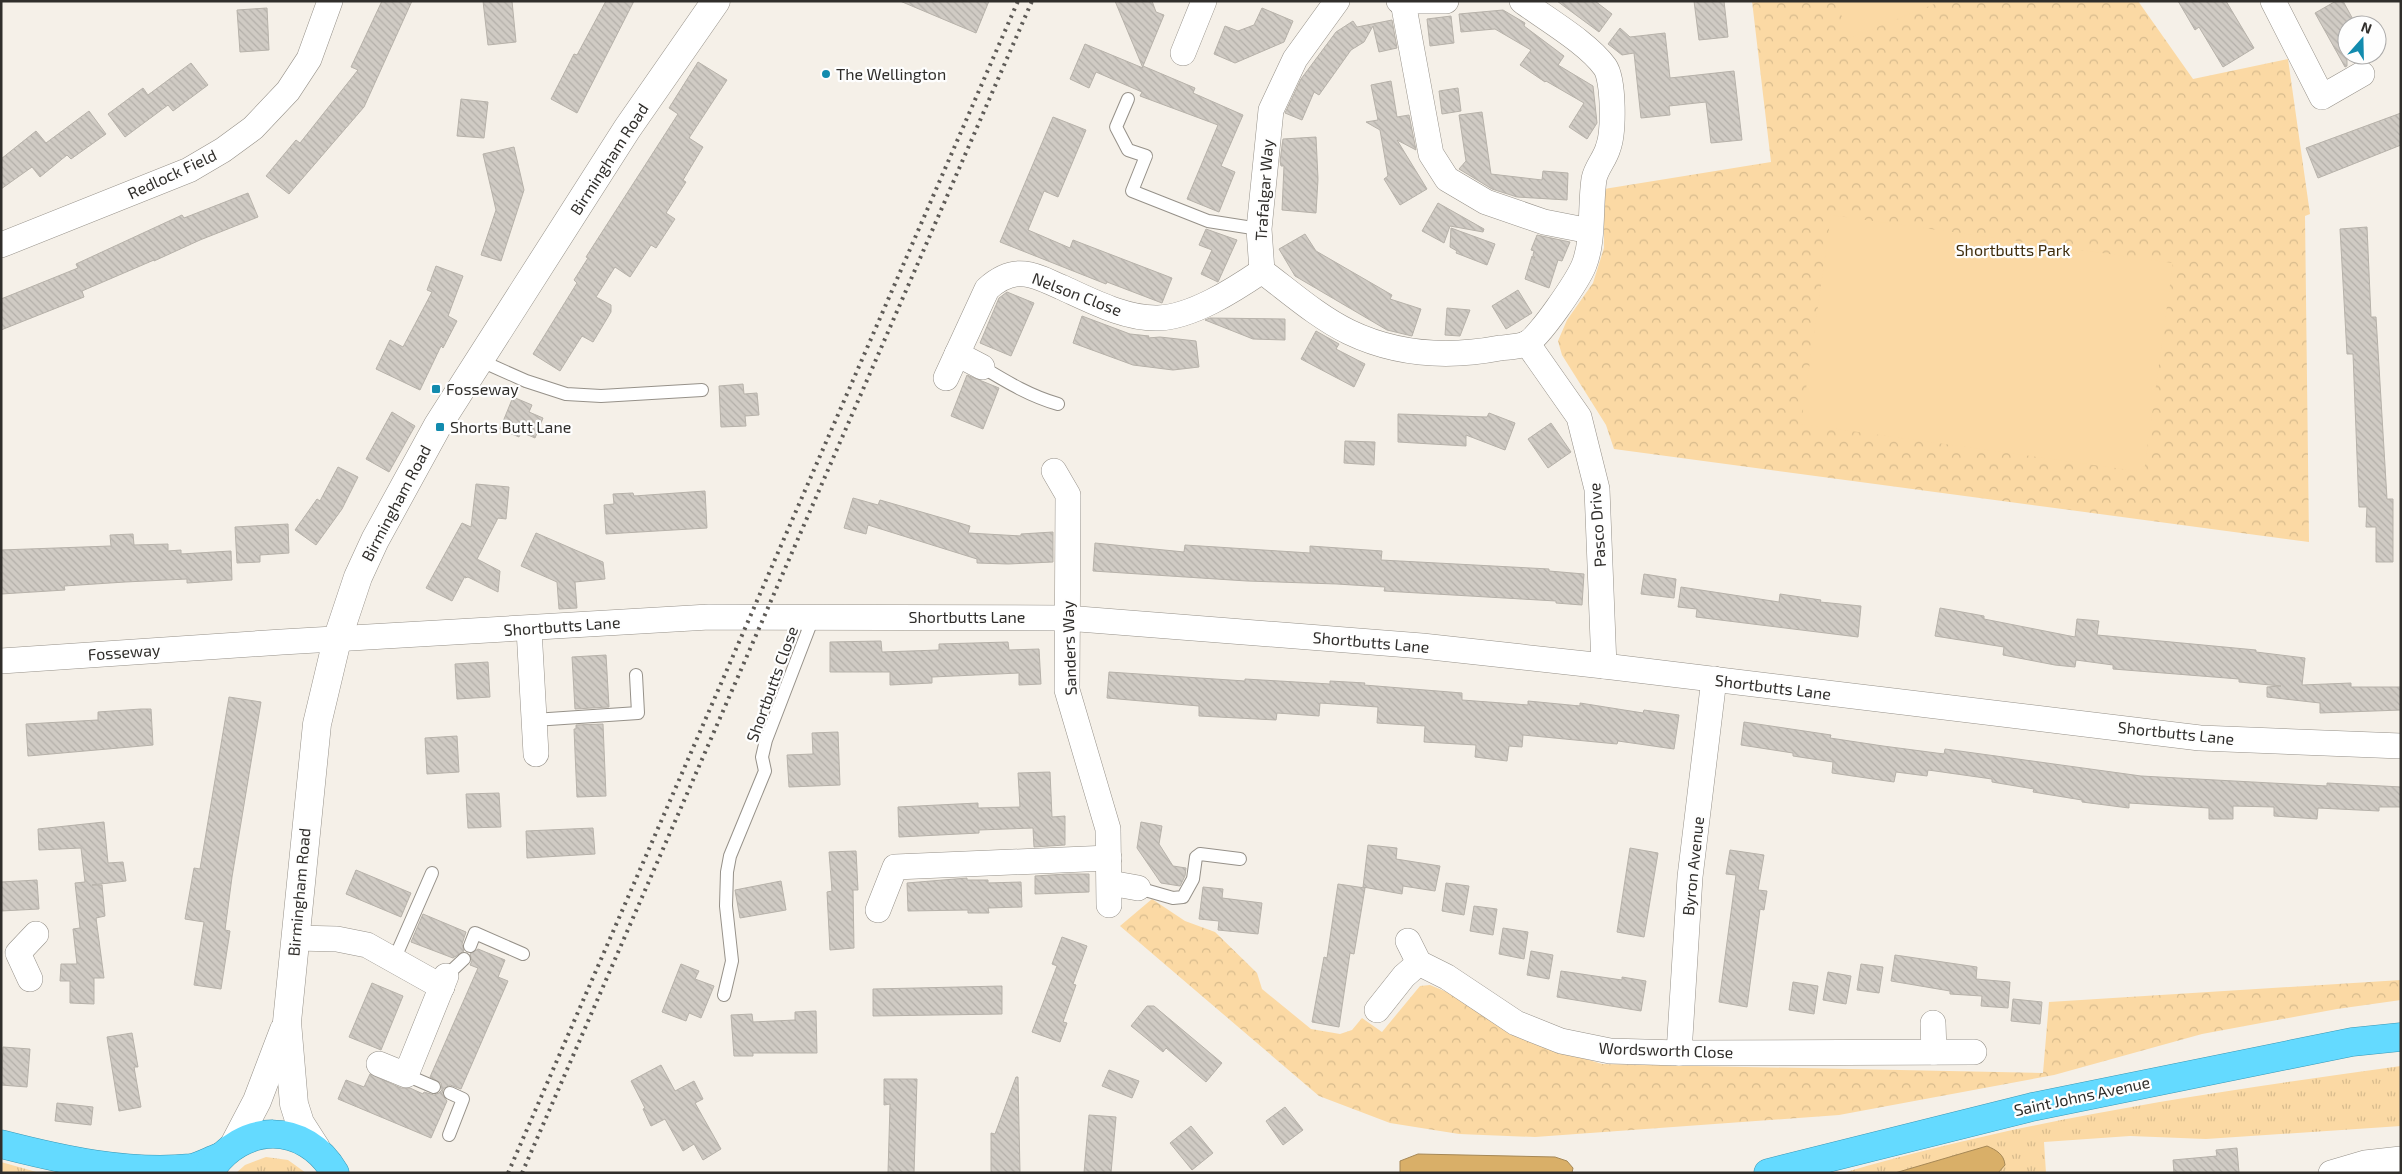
<svg xmlns="http://www.w3.org/2000/svg" width="2402" height="1174" font-family="'Exo 2',sans-serif">
<style>
.grass{fill:url(#grass-tufts)}
.park{fill:url(#park-crowns)}
.pitch{fill:#fbd9a4}
.water{fill:#d9af68;stroke:#a68856}
.building{fill:url(#building-back-hatch);stroke:#b7b2aa}
.lines{fill:none;stroke-linecap:round;stroke-linejoin:round}
.service-casing{stroke:#969189;stroke-width:14}
.minor-casing{stroke:#969189;stroke-width:26}
.tertiary-casing{stroke:#969189;stroke-width:29}
.trunk-casing{stroke:#3997b5;stroke-width:29}
.service{stroke:#fff;stroke-width:12}
.minor{stroke:#fff;stroke-width:25}
.tertiary{stroke:#fff;stroke-width:28}
.trunk{stroke:#64daff;stroke-width:28}
.rail{stroke:#5e5b57;stroke-width:4;stroke-dasharray:2.5 5;stroke-linecap:butt}
.poi-dot{fill:#128bae;stroke:#fefefe;stroke-width:2}
.labels{text-anchor:middle;stroke-width:4.5;stroke-linejoin:round;paint-order:stroke}
.poi-label{font-size:16px;fill:#302e2b;stroke:#fefefe;text-anchor:start}
.street-label{font-size:16px;fill:#302e2b;stroke:#fefefe}
.park-label{font-size:16px;fill:#3f2d0d;stroke:#fefefe}
</style>
<defs>
<pattern id="grass-tufts" width="24" height="20" patternUnits="userSpaceOnUse" patternTransform="scale(1.25)"><rect width="24" height="20" fill="#fbd9a4"/><path d="M3 7l-1-3M5 7V3M7 7l1-3M15 17l-1-3M17 17v-4M19 17l1-3" fill="none" stroke="#d7bb8d"/></pattern>
<pattern id="park-crowns" width="20" height="18" patternUnits="userSpaceOnUse" patternTransform="scale(1.25)"><rect width="20" height="18" fill="#fbd9a4"/><path d="M2 6a3 3 0 1 1 6 0M12 15a3 3 0 1 1 6 0" fill="none" stroke="#d7bb8d"/></pattern>
<pattern id="building-back-hatch" width="6" height="6" patternUnits="userSpaceOnUse" patternTransform="scale(1.25)"><rect width="6" height="6" fill="#d0cbc4"/><path d="M-1 5l2 2M0 0l6 6M5-1l2 2" fill="none" stroke="#b3afa9"/></pattern>
</defs>
<rect width="100%" height="100%" fill="#f5f0e8"/>
<g class="grass">
<path d="M2401,1066V1126L2206,1139L2130,1136L2044,1142L2046,1173H1843C2025,1119 2213,1092 2401,1066Z"/>
<path d="M266,1157L288,1160L306,1173H236L245,1165Z"/>
<path d="M1,1162L40,1173H1Z"/>
</g>
<g class="park">
<path d="M1752,1H2138L2193,79L2288,59L2310,214L2305,216L2309,542L1614,449L1606,425L1562,355L1558,341L1567,320L1593,283L1604,248V189L1771,162Z"/>
<path d="M1152,899L1185,921L1215,932L1257,973L1262,989L1311,1029L1340,1034L1352,1030L1362,1018L1382,1032L1420,986L1430,985L1454,995L1519,1038L1602,1064L2043,1073L2049,1002L2401,980V1000L2337,1009L2202,1034L2054,1075L1839,1115L1535,1137L1459,1134L1390,1123L1319,1096L1120,926Z"/>
</g>
<g class="pitch">
<path d="M1836,1H1942L1850,38Z"/>
<path d="M1831,215L2173,263L2144,472L1801,424Z"/>
</g>
<g class="water">
<path d="M1987,1146C1996,1150 2004,1154 2005,1165L1998,1173H1895Z"/>
<path d="M1418,1154L1555,1157L1567,1161L1573,1168L1572,1173H1400V1161Z"/>
</g>
<g class="building">
<path d="M382,1H412L364,107L289,194L266,176L296,140L300,143L358,70L351,67Z"/>
<path d="M483,1H512L516,42L488,45Z"/>
<path d="M606,1H634L577,113L551,99L574,54L577,55Z"/>
<path d="M900,1H989L976,33Z"/>
<path d="M1115,1H1152L1156,12L1164,15L1143,66L1195,88L1193,93L1243,115L1221,166L1235,172L1219,212L1187,199L1218,125L1140,96L1142,92L1096,72L1089,88L1070,79L1085,44L1143,68Z"/>
<path d="M1557,1H1595L1612,14L1599,32Z"/>
<path d="M1694,1H1724L1728,37L1699,40Z"/>
<path d="M2178,1H2226L2254,48L2223,67L2199,27L2195,30Z"/>
<path d="M2336,1H2343L2356,25H2347V66L2345,67L2315,13Z"/>
<path d="M267,8L269,50L240,52L237,10Z"/>
<path d="M1262,8L1293,21L1284,42L1235,63L1214,54L1225,26L1238,31L1254,25Z"/>
<path d="M1503,10L1525,23L1524,26L1564,56L1558,65L1593,86L1597,123L1587,139L1569,127L1584,103L1546,81L1545,82L1520,65L1531,50L1495,29L1461,32L1459,14Z"/>
<path d="M1451,16L1454,43L1430,46L1427,19Z"/>
<path d="M1392,20L1397,48L1379,52L1373,26L1364,42L1351,50L1319,95L1314,92L1302,120L1285,113L1301,79L1336,32L1353,21L1357,27Z"/>
<path d="M1620,28L1630,37L1665,33L1670,78L1734,71L1742,140L1711,143L1706,102L1669,106L1670,115L1641,118L1634,53L1622,55L1608,44Z"/>
<path d="M698,62L727,80L689,138L703,147L683,180L686,182L666,213L675,219L656,248L651,245L630,277L615,267L596,297L611,305V312L593,342L582,336L560,371L533,354L577,283L574,280L588,258L586,257L678,114L669,108Z"/>
<path d="M191,63L208,85L173,111L168,105L125,137L108,114L143,88L148,95Z"/>
<path d="M1391,81L1397,117L1409,115L1416,150L1397,140L1427,189L1400,205L1384,179L1388,176L1380,130L1366,122L1378,120L1371,85Z"/>
<path d="M1458,88L1461,111L1442,114L1439,91Z"/>
<path d="M461,99L488,102L484,138L457,136Z"/>
<path d="M89,111L106,134L71,159L67,155L40,177L32,167L1,189V159L36,131L46,143Z"/>
<path d="M1482,112L1491,174L1542,180L1543,171L1568,173L1567,200L1517,197L1492,189L1459,169L1466,161L1459,115Z"/>
<path d="M2401,113V145L2318,178L2306,148Z"/>
<path d="M1053,117L1086,130L1058,197L1044,191L1028,230L1070,248L1073,240L1172,278L1162,303L1107,282L1106,284L1000,242Z"/>
<path d="M1316,137L1318,179L1316,213L1282,210L1284,166H1281L1280,161L1283,139Z"/>
<path d="M514,147L524,190L501,261L481,255L496,210L483,154Z"/>
<path d="M248,193L258,217L200,240L154,261V260L82,291L84,297L1,330V299L78,268L76,264L182,215L184,218Z"/>
<path d="M1438,203L1484,229L1483,232L1450,226L1444,243L1422,231Z"/>
<path d="M2367,227L2371,317H2376L2387,499H2393V562H2376V527H2366L2367,507H2359L2353,354H2347L2340,229Z"/>
<path d="M1451,228L1495,244L1487,265L1456,253L1457,251L1450,247Z"/>
<path d="M1206,229L1237,240L1218,282L1201,274L1212,250L1199,245Z"/>
<path d="M1305,234L1316,251L1392,295L1390,299L1421,309L1412,336L1387,330L1295,276L1279,249Z"/>
<path d="M1537,235L1570,242L1562,261L1558,260L1549,288L1525,279L1532,256L1535,258L1533,255L1534,251L1531,250Z"/>
<path d="M436,266L463,276L448,316L457,321L443,348L441,346L420,390L376,369L390,340L403,347L432,292L427,290Z"/>
<path d="M1518,290L1532,313L1506,329L1492,306Z"/>
<path d="M1007,292L1034,303L1011,356L980,343L999,298Z"/>
<path d="M1447,308L1470,310L1460,336L1445,335Z"/>
<path d="M1082,316L1130,334L1149,336L1148,338L1160,337L1196,341L1199,367L1173,370L1133,365L1073,343Z"/>
<path d="M1210,318L1285,319V340L1253,339L1205,320Z"/>
<path d="M1316,331L1339,344L1336,349L1365,364L1354,387L1301,359Z"/>
<path d="M967,375L999,388L983,429L951,416Z"/>
<path d="M743,384L744,394L757,393L759,415L745,416L746,426L721,427L719,386Z"/>
<path d="M513,397L532,405L529,412L543,418L535,438L521,432L519,437L500,429Z"/>
<path d="M392,412L415,426L389,472L366,459Z"/>
<path d="M1489,413L1515,423L1505,450L1466,435V446L1398,442V414L1487,417Z"/>
<path d="M1551,423L1571,452L1548,468L1528,439Z"/>
<path d="M1345,441L1375,442L1374,465L1344,463Z"/>
<path d="M338,467L358,477L342,509L316,545L295,530L317,499L320,501Z"/>
<path d="M476,484L509,487L506,519L498,518L477,559L500,571L498,592L468,577L465,578V576L452,601L426,588L462,523L471,527Z"/>
<path d="M705,491L707,528L606,534L604,505L614,504L613,494L633,493L634,496Z"/>
<path d="M853,498L878,505L880,500L970,526L968,533L1021,536V534L1053,532V562L1008,564L977,563V559L868,525L866,534L844,528Z"/>
<path d="M288,524L289,553L260,555V562L237,563L235,527Z"/>
<path d="M536,533L603,562L605,579L575,582L577,608L559,609L557,582L521,566Z"/>
<path d="M133,534L134,545L168,544V551L181,550V554L231,551L232,580L187,583V579L125,582L64,586L65,590L1,594V550L111,546L110,535Z"/>
<path d="M1095,543L1184,552L1185,545L1310,553V546L1382,551L1381,560L1549,569V571L1584,574L1582,605L1556,603V601L1384,591L1385,587L1337,584L1247,581L1093,571Z"/>
<path d="M1644,574L1676,579L1674,598L1641,594Z"/>
<path d="M1681,587L1779,602L1780,594L1821,600L1820,602L1861,606L1858,637L1696,617L1697,609L1678,607Z"/>
<path d="M1940,608L1984,616V619L2075,637L2077,619L2099,621L2097,635L2256,650V652L2305,658L2302,685L2351,683V687H2401V710L2320,713V703L2267,697V687L2281,686L2239,682V679L2113,669V665L2076,660L2075,667L2055,665L2003,655L2004,647L1935,636Z"/>
<path d="M881,641L882,652L939,650V644L1008,642L1009,650L1039,649L1041,684L1019,685V673L932,677V683L890,685V672H830V642Z"/>
<path d="M606,655L609,707L575,709L572,657Z"/>
<path d="M488,662L490,697L457,699L455,664Z"/>
<path d="M1109,672L1245,681V679L1330,684V681L1365,683L1364,685L1462,693V700L1528,705V701L1580,706V703L1643,713L1644,710L1679,715L1674,749L1618,741L1617,744L1523,735L1522,747L1509,746L1507,761L1475,757L1476,745L1424,742L1425,726L1377,723L1378,707L1320,703L1319,716L1277,713L1276,720L1199,716V706L1107,698Z"/>
<path d="M229,697L261,702L232,877L225,930L230,931L221,989L194,985L204,922L185,919L194,868L200,869Z"/>
<path d="M141,709H151L153,745L28,756L26,724L98,720V712Z"/>
<path d="M1744,722L1831,735L1830,738L1883,746L1944,754L1945,749L2141,776L2327,786V783L2401,787V807H2379V811L2318,808L2317,819L2274,816V807L2233,806V819H2209V808L2129,803V808L2082,802V800L2033,792L2034,789L1992,782V779L1928,770L1927,776L1896,772L1894,782L1832,773L1833,762L1793,756V753L1741,745Z"/>
<path d="M603,724L606,796L577,797L574,729H576V725Z"/>
<path d="M838,732L840,785L789,787L787,755L813,754L812,733Z"/>
<path d="M457,736L459,772L427,774L425,738Z"/>
<path d="M1050,772L1052,817L1065,816V845L1034,847L1033,828L979,830V833L899,837L898,807L978,803V808L1020,807L1018,773Z"/>
<path d="M499,793L501,827L468,828L466,794Z"/>
<path d="M104,822L108,863L123,862L126,881L92,885H102L105,916L96,918L104,978H94V1004L70,1003V981H60L61,964H77L73,929L80,928L75,883L85,882L81,848L39,850L38,829Z"/>
<path d="M1141,822L1162,826L1159,844L1173,866L1186,868L1185,876L1180,886L1161,883L1137,848Z"/>
<path d="M593,828L595,854L527,858L526,831Z"/>
<path d="M1368,845L1397,848L1396,859L1440,866L1435,891L1403,886L1402,894L1363,887Z"/>
<path d="M1630,848L1658,853L1644,937L1617,932Z"/>
<path d="M1730,850L1764,855L1758,890L1767,891L1764,910L1760,909L1747,1007L1719,1002L1736,875L1726,874Z"/>
<path d="M856,851L858,890H853L854,948L830,950L827,892L832,891L829,852Z"/>
<path d="M356,870L411,893L401,917L346,894Z"/>
<path d="M1067,874H1089V892L1035,894V876Z"/>
<path d="M967,878V880H988V883L1021,882L1022,907L988,908L989,913H968V910L908,911L907,883Z"/>
<path d="M37,880L39,909L1,911V882Z"/>
<path d="M781,881L786,910L740,918L735,890Z"/>
<path d="M1446,883L1469,886L1464,915L1442,911Z"/>
<path d="M1338,884L1365,888L1354,954L1350,953L1339,1027L1312,1022L1324,957L1327,958Z"/>
<path d="M1203,887L1223,889L1222,898L1262,903L1258,934L1218,930L1219,921L1199,919Z"/>
<path d="M1474,906L1497,909L1493,935L1470,931Z"/>
<path d="M423,914L466,932L462,944L464,951L453,958L411,942Z"/>
<path d="M1503,928L1528,932L1524,959L1499,954Z"/>
<path d="M1062,937L1087,946L1073,984L1076,985L1063,1022L1067,1023L1060,1042L1032,1032L1057,966L1052,964Z"/>
<path d="M478,949L505,960L498,977L508,981L461,1089L450,1085L443,1089L442,1094L447,1101L431,1138L338,1099L346,1080L364,1087L370,1074L401,1088H410L423,1094L424,1092L434,1095L439,1093L442,1090L441,1083L430,1077L478,968L470,965L472,961L470,954Z"/>
<path d="M1531,951L1553,955L1549,979L1527,975Z"/>
<path d="M1895,955L1977,967L1976,979L2010,982L2008,1008L1981,1006L1982,996L1950,994V991L1891,981Z"/>
<path d="M681,964L699,971L695,979L714,986L701,1018L689,1013L686,1021L662,1012Z"/>
<path d="M1861,964L1883,967L1879,993L1857,990Z"/>
<path d="M1561,971L1622,980V977L1646,981L1641,1011L1557,997Z"/>
<path d="M1828,972L1851,976L1846,1004L1823,1000Z"/>
<path d="M1793,982L1818,986L1814,1014L1789,1010Z"/>
<path d="M372,983L403,996L381,1050L349,1037Z"/>
<path d="M1002,986V1014L873,1016V989Z"/>
<path d="M2013,999L2042,1002L2040,1024L2011,1021Z"/>
<path d="M1147,1006H1154L1222,1063L1206,1082L1166,1048L1163,1052L1131,1026Z"/>
<path d="M816,1011L817,1053H753V1056H734L731,1015L752,1014L753,1022L795,1020V1012Z"/>
<path d="M132,1033L138,1067H134L141,1107L119,1111L107,1037Z"/>
<path d="M3,1047L30,1049L27,1087L1,1085Z"/>
<path d="M661,1065L675,1091L694,1081L703,1099L695,1103L721,1149L703,1160L694,1144L683,1151L665,1119L651,1126L643,1109L645,1108L631,1081Z"/>
<path d="M1109,1070L1139,1081L1132,1098L1102,1086Z"/>
<path d="M1016,1077H1018L1020,1173H991V1133L995,1134Z"/>
<path d="M884,1079H917L914,1173H888L890,1104L884,1105Z"/>
<path d="M57,1103L93,1107L91,1125L55,1121Z"/>
<path d="M1285,1107L1303,1130L1283,1145L1266,1121Z"/>
<path d="M1089,1115L1116,1117L1111,1173H1084Z"/>
<path d="M1191,1126L1213,1153L1192,1170L1170,1143Z"/>
<path d="M2237,1148L2239,1173H2174L2173,1160L2217,1156L2216,1150Z"/>
</g>
<g class="lines">
<defs>
<g id="service">
<path d="M1128,99L1116,127L1128,150L1146,156L1132,191L1208,221L1259,229"/>
<path d="M479,360L526,381L566,394L601,396L702,390"/>
<path d="M982,367C1007,382 1030,396 1058,404"/>
<path d="M534,720L638,713L636,675"/>
<path d="M1138,888L1173,898L1183,897L1193,879L1196,857L1200,854L1240,859"/>
<path d="M470,946L475,933L523,954"/>
<path d="M394,960L432,873"/>
<path d="M446,976L464,959"/>
<path d="M724,995L732,961L726,906L727,872L730,856L765,771L762,757L766,740L814,615"/>
<path d="M406,1075L434,1087"/>
<path d="M449,1135L463,1099L450,1093"/>
</g>
<g id="minor">
<path d="M1337,1L1295,59L1271,110L1259,229L1262,271C1290,292 1318,317 1349,332C1397,355 1448,358 1500,348C1508,347 1518,347 1526,344C1539,338 1578,280 1584,265C1594,240 1590,206 1594,179C1596,168 1605,159 1608,148C1614,133 1614,80 1605,67C1588,43 1546,19 1522,1"/>
<path d="M1399,1H1446"/>
<path d="M2273,1L2322,97L2362,74"/>
<path d="M1403,2L1431,154L1447,179L1486,202L1544,222L1590,231"/>
<path d="M1183,53L1204,1"/>
<path d="M1,245L189,170L223,150L253,128L288,91L309,59L330,1"/>
<path d="M1527,343L1579,417L1597,489L1604,666"/>
<path d="M957,354L982,367"/>
<path d="M946,378L987,289C998,279 1010,272 1025,274C1037,275 1049,282 1061,287C1090,300 1125,319 1158,318C1192,317 1234,290 1262,271"/>
<path d="M1054,471L1068,495L1067,690L1108,829L1109,905"/>
<path d="M529,629L536,754"/>
<path d="M1,661L282,642L709,617L1066,618L1422,646L1604,666L2200,738L2401,746"/>
<path d="M1110,883L1138,888"/>
<path d="M878,910L895,867L1109,858"/>
<path d="M296,938L337,939L367,945L442,987"/>
<path d="M1408,941L1419,963L1447,977L1516,1023L1561,1041L1610,1051L1679,1053L1974,1052"/>
<path d="M30,979L18,953L36,934"/>
<path d="M1377,1010L1404,976L1419,963"/>
<path d="M1933,1023L1934,1052"/>
<path d="M1679,1053L1690,877L1714,679"/>
<path d="M379,1064L406,1075L446,976"/>
<path d="M2331,1173L2365,1163L2401,1159"/>
</g>
<g id="tertiary">
<path d="M234,1145L257,1101L284,1030"/>
<path d="M316,1148L300,1123L294,1104L287,1022L317,724L337,640L358,577L375,540L438,425L627,129L716,1"/>
</g>
<g id="trunk">
<path d="M1,1144C63,1160 127,1174 191,1168C201,1166 211,1160 220,1157"/>
<path d="M210,1171C242,1122 305,1121 335,1173"/>
<path d="M1768,1173L2032,1107L2352,1042L2401,1037"/>
</g>
</defs>
<use href="#service" class="service-casing"/>
<use href="#minor" class="minor-casing"/>
<use href="#tertiary" class="tertiary-casing"/>
<use href="#trunk" class="trunk-casing"/>
<use href="#service" class="service"/>
<use href="#minor" class="minor"/>
<use href="#tertiary" class="tertiary"/>
<use href="#trunk" class="trunk"/>
<g class="rail">
<path d="M508,1173L1018,1"/>
<path d="M522,1173L1032,1"/>
</g>
</g>
<g class="poi-dot">
<circle cx="826" cy="74" r="5"/>
<rect x="431" y="384" width="10" height="10" rx="2.5"/>
<rect x="435" y="422" width="10" height="10" rx="2.5"/>
</g>
<g class="labels">
<g class="poi-label">
<text x="836" y="80">The Wellington</text>
<text x="446" y="395">Fosseway</text>
<text x="450" y="433">Shorts Butt Lane</text>
</g>
<g class="street-label">
<text transform="translate(609 159) rotate(-57)" y="6">Birmingham Road</text>
<text transform="translate(172 174) rotate(-25)" y="6">Redlock Field</text>
<text transform="translate(1264 190) rotate(-86)" y="6">Trafalgar Way</text>
<text transform="translate(1077 294) rotate(21)" y="6">Nelson Close</text>
<text transform="translate(396 503) rotate(-62)" y="6">Birmingham Road</text>
<text transform="translate(1597 525) rotate(-94)" y="6">Pasco Drive</text>
<text x="967" y="623">Shortbutts Lane</text>
<text transform="translate(562 626) rotate(-4)" y="6">Shortbutts Lane</text>
<text transform="translate(1371 642) rotate(5)" y="6">Shortbutts Lane</text>
<text transform="translate(1069 648) rotate(-92)" y="6">Sanders Way</text>
<text transform="translate(124 652) rotate(-4)" y="6">Fosseway</text>
<text transform="translate(772 684) rotate(-70)" y="6">Shortbutts Close</text>
<text transform="translate(1773 687) rotate(7)" y="6">Shortbutts Lane</text>
<text transform="translate(2176 733) rotate(6)" y="6">Shortbutts Lane</text>
<text transform="translate(1693 866) rotate(-84)" y="6">Byron Avenue</text>
<text transform="translate(299 892) rotate(-85)" y="6">Birmingham Road</text>
<text transform="translate(1666 1050) rotate(2)" y="6">Wordsworth Close</text>
<text transform="translate(2082 1096) rotate(-12)" y="6">Saint Johns Avenue</text>
</g>
<g class="park-label">
<text x="2013" y="256">Shortbutts Park</text>
</g>
</g>
<rect width="2402" height="1174" fill="none" stroke="#302e2b" stroke-width="5"/>
<g transform="translate(2362 40) rotate(20)"><circle r="24" fill="#fefefe" stroke="#acabaa"/>
<path d="M0-4L9 19L0 12L-9 19Z" fill="#128bae"/>
<text y="-8" font-size="14" font-weight="bold" text-anchor="middle" fill="#302e2b">N</text>
</g>
</svg>
